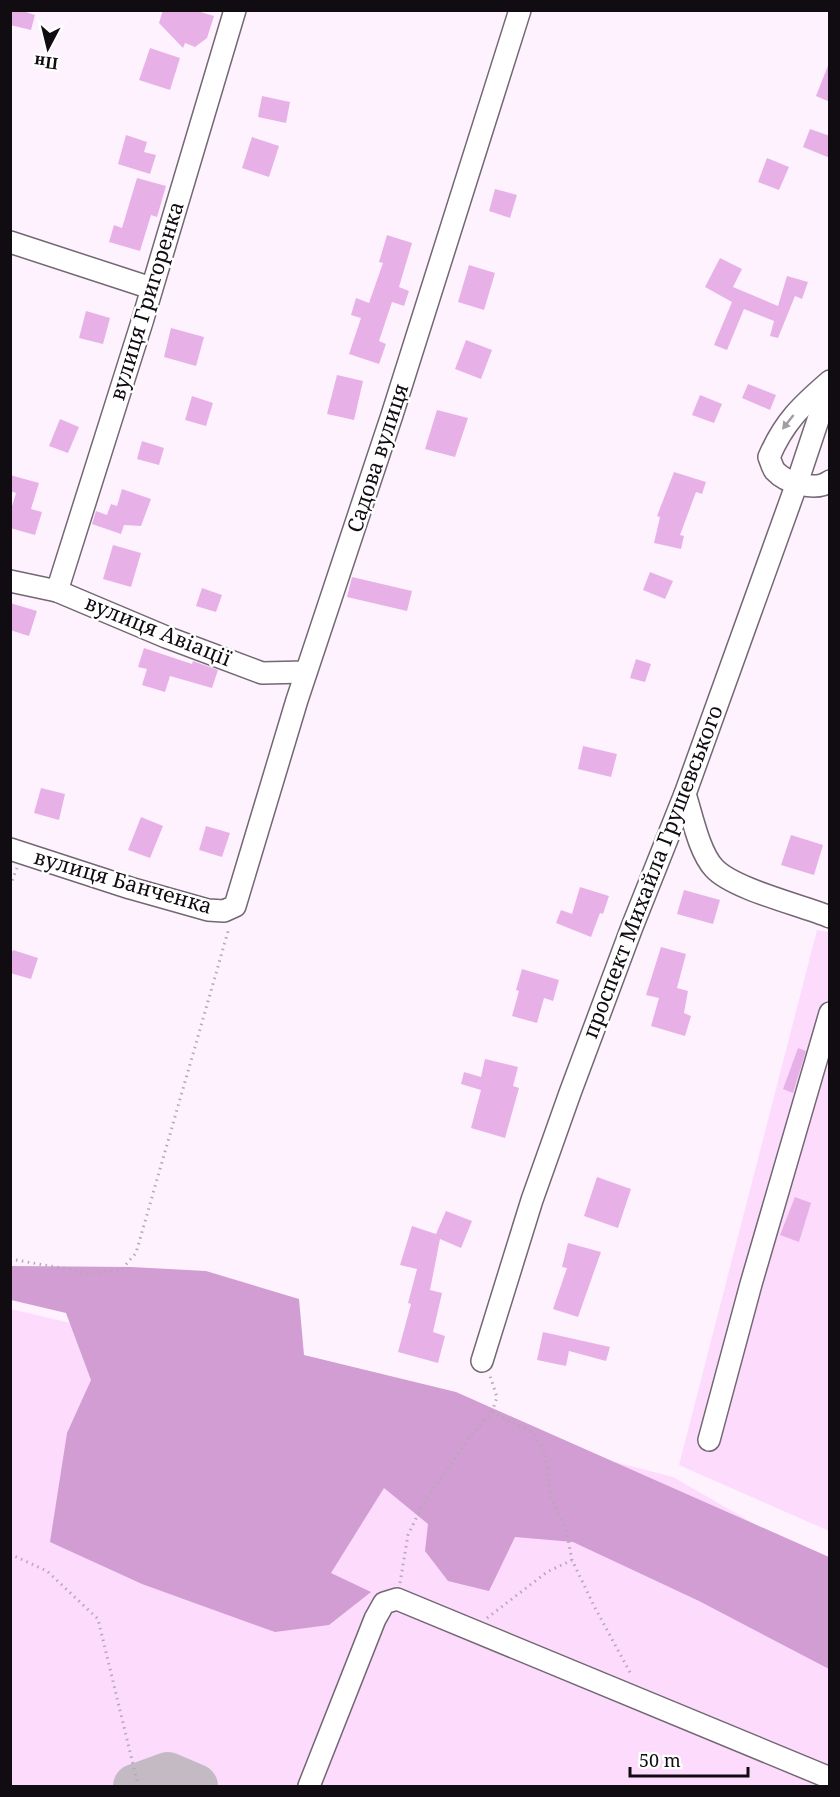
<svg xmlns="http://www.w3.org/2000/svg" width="840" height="1797" font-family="'Noto Serif',serif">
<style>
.green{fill:#fddbfd}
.forest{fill:#d19dd3}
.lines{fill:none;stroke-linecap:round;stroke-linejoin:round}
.taxiway{stroke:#c4bac4;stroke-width:44}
.building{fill:#e7b1e8}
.minor-casing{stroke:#736773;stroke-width:24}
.path{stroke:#b4aab4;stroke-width:3;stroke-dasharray:1.5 4.5;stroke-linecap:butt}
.minor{stroke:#fff;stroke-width:21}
.oneway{fill:#a09ea0}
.labels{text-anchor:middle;stroke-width:5;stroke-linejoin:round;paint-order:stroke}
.street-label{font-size:21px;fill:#110c11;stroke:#fff}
</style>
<rect width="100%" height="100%" fill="#fef2fe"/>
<g class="green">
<path d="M817,930L829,932V1531L679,1465Z"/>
<path d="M11,1309L117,1334L673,1477L829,1567V1786H11Z"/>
</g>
<path class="forest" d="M11,1266L131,1267L206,1271L299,1299L304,1355L456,1392L829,1557V1669L699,1601L573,1542L515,1537L489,1591L448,1581L425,1551L428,1524L384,1488L331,1573L371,1592L329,1625L275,1632L142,1584L50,1542L67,1433L91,1380L66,1313L11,1300Z"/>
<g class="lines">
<path class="taxiway" d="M135,1786L168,1774L196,1786"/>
</g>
<g class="building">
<path d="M10,10H20L35,15L31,30L10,25Z"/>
<path d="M163,10H194L214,16L207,38L195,47L185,43L183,48L159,23Z"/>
<path d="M150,48L180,58L170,90L139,80Z"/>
<path d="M829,63L830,64V102L816,96Z"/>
<path d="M262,96L290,102L286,123L258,117Z"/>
<path d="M810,129L830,136V158L803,147Z"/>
<path d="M126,135L147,142L144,152L156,155L150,174L118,164Z"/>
<path d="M252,137L279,146L269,177L242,168Z"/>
<path d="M767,158L789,167L779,190L758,182Z"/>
<path d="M137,178L166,186L157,217L151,215L140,251L109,242L114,225L122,228Z"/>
<path d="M495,189L517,195L510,218L489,211Z"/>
<path d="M387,235L412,243L399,287L409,291L404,306L392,302L379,341L386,344L379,364L349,354L361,318L351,315L356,298L369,303L383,263L379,262Z"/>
<path d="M720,258L742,269L733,287L778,306L787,276L808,282L802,299L795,296L778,338L770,336L774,321L744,309L727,350L714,345L732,302L705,287Z"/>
<path d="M469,265L495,273L484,310L458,302Z"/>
<path d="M86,311L110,318L103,344L79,338Z"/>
<path d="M171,328L204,337L196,366L164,357Z"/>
<path d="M466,340L492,350L481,379L455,369Z"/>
<path d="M337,375L363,381L354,420L327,414Z"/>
<path d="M748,384L776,395L770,410L742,398Z"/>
<path d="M700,395L722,404L714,423L692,415Z"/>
<path d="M192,396L213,403L206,426L185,420Z"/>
<path d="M437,410L468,418L455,457L425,449Z"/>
<path d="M60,419L79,427L68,453L49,446Z"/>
<path d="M142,441L164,448L159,465L137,459Z"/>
<path d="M674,472L706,482L702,494L696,492L680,535L684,536L681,549L654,543L660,517L657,516Z"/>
<path d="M10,475L39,483L31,509L42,512L35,535L10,528V513L16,493L10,491Z"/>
<path d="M122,489L151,499L141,526L124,525L121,534L92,524L96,511L107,515L111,504L117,506Z"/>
<path d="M113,545L141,553L131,587L103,579Z"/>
<path d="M650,572L673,581L665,599L643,590Z"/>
<path d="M352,577L412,591L407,611L347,597Z"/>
<path d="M202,588L222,595L216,612L196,606Z"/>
<path d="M10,603L37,611L29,636L10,630Z"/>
<path d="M144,648L192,664L193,661L218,670L212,688L170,676L165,692L142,685L147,669L138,667Z"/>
<path d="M636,659L651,664L645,682L630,678Z"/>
<path d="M583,746L617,754L611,777L578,769Z"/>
<path d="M41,788L65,794L59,820L34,813Z"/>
<path d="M141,817L163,826L150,858L128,850Z"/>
<path d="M206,826L230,833L222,857L199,850Z"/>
<path d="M791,835L823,845L814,875L781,865Z"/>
<path d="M580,887L609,896L603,914L600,913L591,937L556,923L561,910L572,914Z"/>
<path d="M684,890L720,900L713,924L677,914Z"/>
<path d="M661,947L686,954L677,988L688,991L684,1013L691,1016L685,1036L651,1026L659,998L646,995Z"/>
<path d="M13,950L38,958L31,979L10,973V957Z"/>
<path d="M522,969L559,980L553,1001L544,998L537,1023L512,1016L519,991L516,990Z"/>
<path d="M798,1048L806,1051L793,1093L783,1089Z"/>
<path d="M485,1059L518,1067L513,1086L519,1088L505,1138L471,1128L481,1090L461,1084L464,1072L481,1077Z"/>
<path d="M597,1177L631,1189L618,1228L584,1216Z"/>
<path d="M795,1197L811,1203L799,1242L780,1235Z"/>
<path d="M446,1211L472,1221L461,1248L440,1239L430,1290L442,1293L433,1332L445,1336L438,1363L398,1352L411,1304L408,1303L417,1269L400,1265L412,1226L436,1234Z"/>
<path d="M568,1243L601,1252L578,1317L553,1309L567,1268L562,1267Z"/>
<path d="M543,1332L610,1347L606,1361L569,1351L566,1366L537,1360Z"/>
</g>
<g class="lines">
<defs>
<g id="minor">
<path d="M10,242L151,288"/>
<path d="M830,381C801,406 784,422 769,457C771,462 772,467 775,471C786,483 816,492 830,481"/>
<path d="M10,581L57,591L166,637L262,673L306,672"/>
<path d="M57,591L142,322L235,10"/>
<path d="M685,794C692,815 699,852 714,868C733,889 801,905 830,917"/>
<path d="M10,849L130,888L208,910L224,911L235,906L297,700L392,415L520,10"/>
<path d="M482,1361L532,1200L570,1093L632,927L685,794L797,483L830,384"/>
<path d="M709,1440L751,1284L830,1013"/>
<path d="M309,1786L375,1619L384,1603L397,1599L830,1778"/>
</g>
</defs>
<use href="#minor" class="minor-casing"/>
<g class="path">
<path d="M10,886L17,868"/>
<path d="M10,1259L90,1273L121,1270L136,1253L229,928"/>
<path d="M492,1412L532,1432L543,1448L549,1476L550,1496L566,1529L572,1560L594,1606L632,1676"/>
<path d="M10,1554L47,1571L98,1619L138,1785"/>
<path d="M400,1583L408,1535L422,1506L469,1438L492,1412L497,1397L490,1376"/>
<path d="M487,1618L547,1572L572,1560"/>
</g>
<use href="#minor" class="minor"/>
</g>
<defs><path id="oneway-solid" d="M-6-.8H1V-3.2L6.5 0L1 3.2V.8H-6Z" transform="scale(1.5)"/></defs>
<use class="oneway" href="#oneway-solid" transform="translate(788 422) rotate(128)"/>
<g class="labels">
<g class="street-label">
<text transform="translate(147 301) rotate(-73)" y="7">вулиця Григоренка</text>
<text transform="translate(378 458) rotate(-72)" y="7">Садова вулиця</text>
<text transform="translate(158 631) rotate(22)" y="7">вулиця Авіації</text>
<text transform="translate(653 872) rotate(-69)" y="7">проспект Михайла Грушевського</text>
<text transform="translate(123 882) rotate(16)" y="7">вулиця Банченка</text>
</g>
</g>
<rect width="840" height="1797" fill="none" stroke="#110c11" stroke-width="24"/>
<g transform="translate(48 48) rotate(187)" stroke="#ffffff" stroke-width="4.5" paint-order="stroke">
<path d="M0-4.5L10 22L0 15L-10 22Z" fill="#110c11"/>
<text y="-9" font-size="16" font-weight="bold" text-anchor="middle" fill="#110c11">Пн</text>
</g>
<path d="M630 1767v9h118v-9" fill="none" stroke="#110c11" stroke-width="3"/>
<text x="639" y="1767" font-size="18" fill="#110c11" stroke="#ffffff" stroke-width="4.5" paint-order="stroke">50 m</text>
</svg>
